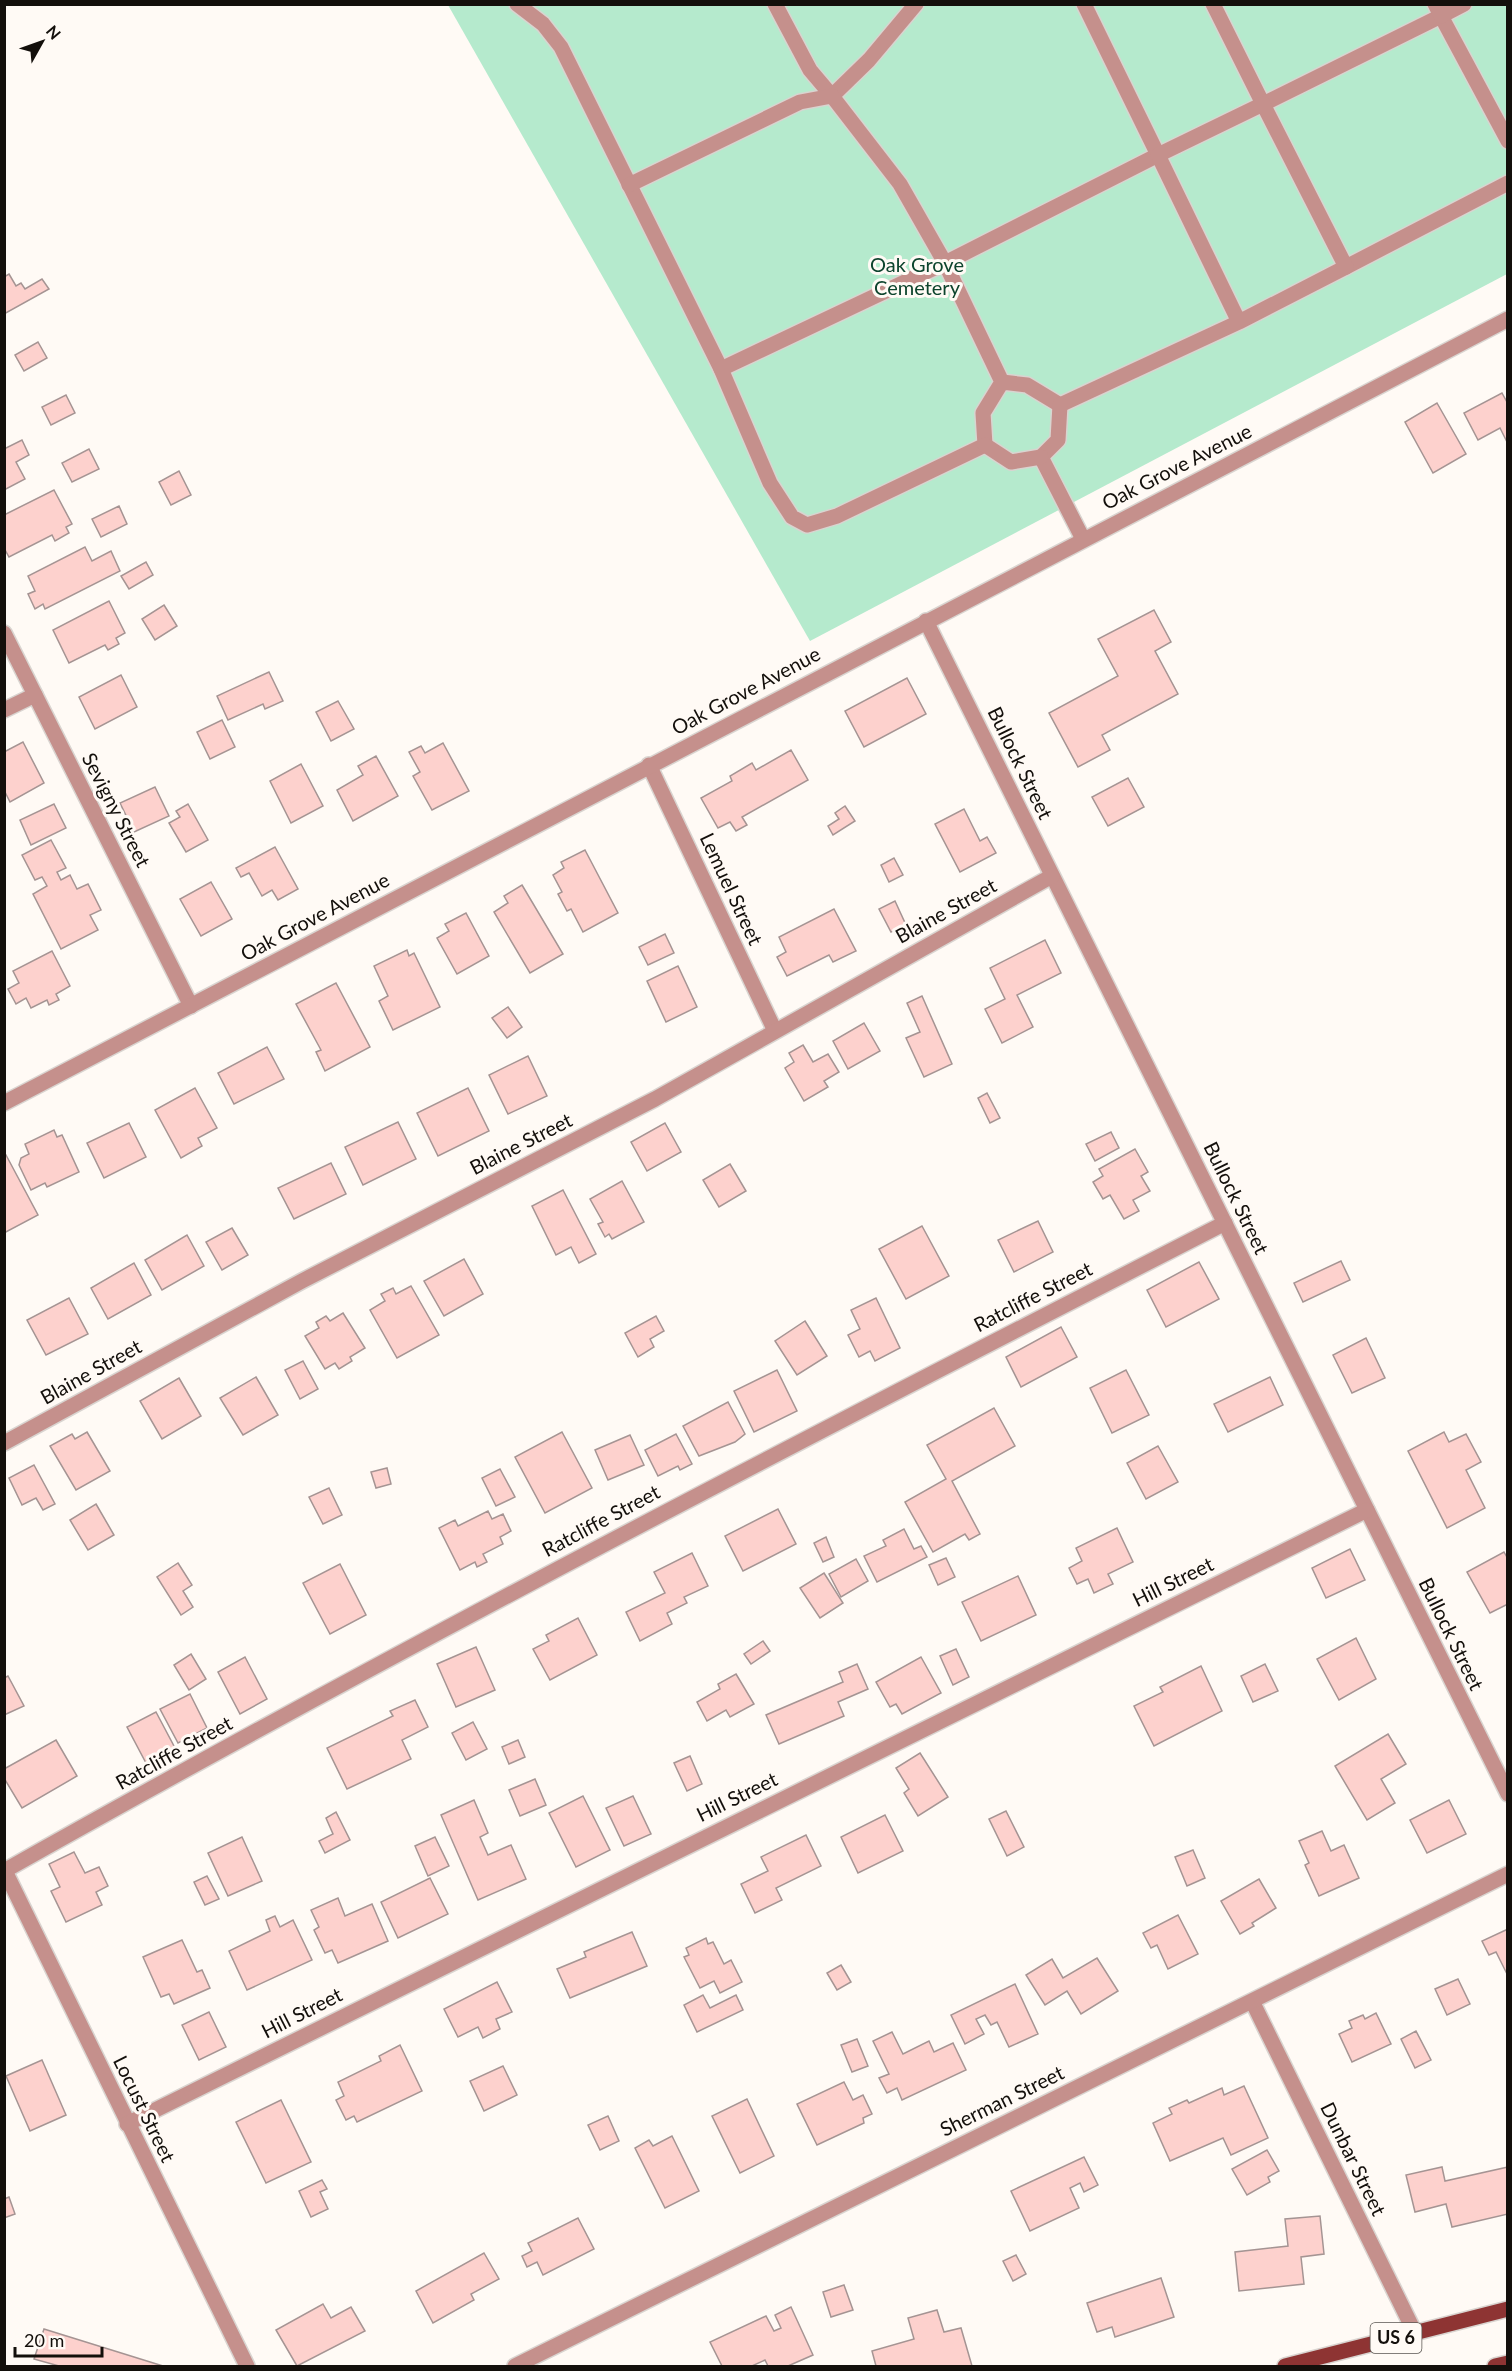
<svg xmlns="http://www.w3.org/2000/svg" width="1512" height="2371" font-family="Lato,sans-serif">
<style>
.green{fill:#b5eacd}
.building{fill:#fdd1cd;stroke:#a59493;stroke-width:1.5}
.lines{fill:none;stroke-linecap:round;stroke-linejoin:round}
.minor-casing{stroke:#d9d4d0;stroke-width:18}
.major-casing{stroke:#d9d4d0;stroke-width:18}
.minor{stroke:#c5908c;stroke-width:15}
.major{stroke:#8e3433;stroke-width:15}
.labels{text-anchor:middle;stroke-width:6;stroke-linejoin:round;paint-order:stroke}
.shield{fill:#fffaf5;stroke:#5a5651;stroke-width:1.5}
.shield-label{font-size:18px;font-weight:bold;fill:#130f0b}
.park-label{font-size:20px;fill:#0d442d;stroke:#fffaf5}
.street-label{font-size:20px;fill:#130f0b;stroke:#fffaf5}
</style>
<rect width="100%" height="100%" fill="#fffaf5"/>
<path class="green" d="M448,5H1507V274L810,641Z"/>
<g class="building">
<path d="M9,274L16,286L21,283L25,289L42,279L49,289L4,314V277Z"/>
<path d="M38,342L47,358L24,371L15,355Z"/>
<path d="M1502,393L1508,404V444L1500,428L1478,440L1464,413Z"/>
<path d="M66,395L75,413L51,425L42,407Z"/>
<path d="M1437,403L1466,454L1433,473L1405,422Z"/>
<path d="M22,440L29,455L16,462L25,479L4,490V449Z"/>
<path d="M89,449L99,469L72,482L62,463Z"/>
<path d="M179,471L191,495L171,505L159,482Z"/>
<path d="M54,490L72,524L66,527L69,533L55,541L52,535L9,557L4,548V515Z"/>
<path d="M119,506L127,524L101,537L92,519Z"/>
<path d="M85,547L92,561L111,551L120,571L45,609L43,604L35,609L28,594L35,591L28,576Z"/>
<path d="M146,562L153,575L129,589L121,576Z"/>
<path d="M109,601L125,633L116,638L119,644L108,650L105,645L69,663L53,630Z"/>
<path d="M164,605L177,626L155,640L142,619Z"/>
<path d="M1154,610L1171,642L1155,651L1178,694L1102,735L1110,750L1078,767L1049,713L1118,676L1098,639Z"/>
<path d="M269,672L283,701L265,709L263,704L228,720L217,696Z"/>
<path d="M121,675L137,707L95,729L79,697Z"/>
<path d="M907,678L926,714L864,747L845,711Z"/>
<path d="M338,701L354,729L331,741L316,712Z"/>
<path d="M222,720L235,747L210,759L197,732Z"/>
<path d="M23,742L44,783L10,802L4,790V752Z"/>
<path d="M443,743L469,791L432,810L413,776L420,772L409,752L421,746L425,753Z"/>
<path d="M791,750L808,780L742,817L747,825L736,831L730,822L718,828L701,798L732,781L730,776L752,763L756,770Z"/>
<path d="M376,756L398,796L353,821L337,790L363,775L358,766Z"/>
<path d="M301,764L323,806L291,823L270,781Z"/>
<path d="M1128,778L1144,807L1108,826L1092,797Z"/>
<path d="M155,787L169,816L134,832L120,803Z"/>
<path d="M54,804L66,828L31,845L20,820Z"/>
<path d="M188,804L208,840L186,852L169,823L180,817L176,811Z"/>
<path d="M845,806L855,821L833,835L828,826L839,819L835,813Z"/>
<path d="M964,809L980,841L987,837L996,853L960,872L935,824Z"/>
<path d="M51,840L66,868L57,872L61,880L70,875L77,889L88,884L101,910L90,915L98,930L61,949L33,894L47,886L42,877L35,880L22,855Z"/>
<path d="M275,847L298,889L278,900L272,890L262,896L249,873L241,877L236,868Z"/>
<path d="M585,850L618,913L583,932L571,909L567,911L558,894L562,892L553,875L564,868L561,862Z"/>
<path d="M894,858L903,875L889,882L881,865Z"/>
<path d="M211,882L232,919L201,936L180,899Z"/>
<path d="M522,885L563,954L530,973L494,912L508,903L504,896Z"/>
<path d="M895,901L906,925L891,932L879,909Z"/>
<path d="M834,909L856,951L833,962L829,955L787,976L777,957L786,952L779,937Z"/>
<path d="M466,913L489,956L457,974L437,938L449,931L445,924Z"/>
<path d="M665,934L674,953L648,965L639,947Z"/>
<path d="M1045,940L1061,973L1017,995L1033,1027L1002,1043L985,1009L1005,999L990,968Z"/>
<path d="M407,950L409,956L414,953L440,1007L393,1030L379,1001L388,996L374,966Z"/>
<path d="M52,951L70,986L56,994L59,1000L49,1005L47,1000L31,1008L26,998L16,1004L8,989L19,983L13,971Z"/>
<path d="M678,966L697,1007L666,1022L647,981Z"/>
<path d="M336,983L370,1047L325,1071L316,1052L321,1050L296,1004Z"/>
<path d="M922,996L952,1064L924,1077L906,1038L920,1032L907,1003Z"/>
<path d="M508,1007L522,1027L507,1038L492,1018Z"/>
<path d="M864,1023L880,1051L848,1069L833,1041Z"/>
<path d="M803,1045L813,1062L828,1054L839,1072L824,1081L828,1087L804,1101L785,1068L794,1062L789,1053Z"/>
<path d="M267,1047L284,1079L234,1104L218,1073Z"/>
<path d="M528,1056L547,1096L508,1114L489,1075Z"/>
<path d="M195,1088L217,1128L198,1138L202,1146L181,1158L155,1110Z"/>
<path d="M468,1088L489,1131L438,1156L417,1113Z"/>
<path d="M987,1093L1000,1118L990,1123L978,1098Z"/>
<path d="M398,1122L416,1159L363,1185L345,1147Z"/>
<path d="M129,1123L146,1157L104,1178L87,1143Z"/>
<path d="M665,1123L681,1152L647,1171L631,1142Z"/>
<path d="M54,1130L57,1137L62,1135L79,1172L47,1187L45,1183L31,1190L19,1165L21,1158L29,1154L25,1144Z"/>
<path d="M1111,1132L1119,1148L1095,1161L1086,1144Z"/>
<path d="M1135,1149L1148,1172L1141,1176L1150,1191L1133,1200L1139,1211L1124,1219L1110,1195L1103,1199L1093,1182L1103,1176L1099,1169Z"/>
<path d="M6,1155L38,1215L4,1233V1156Z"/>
<path d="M331,1163L346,1194L294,1219L278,1188Z"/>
<path d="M730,1164L746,1191L719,1207L703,1180Z"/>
<path d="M622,1181L644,1222L612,1239L609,1234L605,1237L598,1224L603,1222L590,1199Z"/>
<path d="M563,1190L596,1254L579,1263L571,1247L556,1255L532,1206Z"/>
<path d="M1038,1221L1053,1252L1014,1272L998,1240Z"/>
<path d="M922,1226L949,1276L906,1299L879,1249Z"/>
<path d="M232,1228L248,1255L222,1270L206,1242Z"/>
<path d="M187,1235L204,1266L162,1290L145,1260Z"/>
<path d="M464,1259L483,1294L444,1316L424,1281Z"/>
<path d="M1341,1261L1350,1280L1303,1302L1294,1283Z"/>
<path d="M1199,1262L1219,1299L1166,1327L1147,1290Z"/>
<path d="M134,1263L151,1295L108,1319L91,1288Z"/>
<path d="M411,1286L439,1335L397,1358L370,1310L385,1301L381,1294L393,1288L396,1294Z"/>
<path d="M69,1298L88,1334L46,1355L27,1320Z"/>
<path d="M876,1298L900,1348L875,1361L870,1351L859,1357L848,1335L860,1329L851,1310Z"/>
<path d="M343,1313L365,1348L350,1357L352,1361L339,1369L335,1363L325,1369L305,1336L319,1328L316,1322L326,1316L330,1321Z"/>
<path d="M656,1316L664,1331L650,1339L654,1347L638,1357L625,1333Z"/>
<path d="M805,1321L827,1356L797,1375L775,1341Z"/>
<path d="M1061,1327L1077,1357L1021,1387L1006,1357Z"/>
<path d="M1366,1338L1385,1378L1352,1393L1333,1355Z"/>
<path d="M303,1361L318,1389L300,1399L285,1370Z"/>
<path d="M777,1370L797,1411L754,1432L734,1391Z"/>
<path d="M1126,1370L1149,1415L1112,1433L1090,1388Z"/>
<path d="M256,1377L278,1415L243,1435L220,1398Z"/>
<path d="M1270,1377L1283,1405L1228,1432L1214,1404Z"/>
<path d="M179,1378L201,1416L162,1439L140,1401Z"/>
<path d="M728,1402L745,1434L735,1442L699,1456L683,1426Z"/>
<path d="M994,1408L1015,1446L952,1481L980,1534L969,1540L965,1534L933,1552L905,1502L946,1479L927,1445Z"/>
<path d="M87,1432L110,1471L76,1490L50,1446L72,1434L75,1439Z"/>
<path d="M562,1432L592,1488L545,1513L515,1457Z"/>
<path d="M1444,1432L1449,1442L1466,1434L1481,1462L1466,1470L1485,1508L1447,1528L1408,1451Z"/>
<path d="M676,1434L692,1464L680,1470L678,1466L658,1476L645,1450Z"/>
<path d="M630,1435L644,1465L608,1480L595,1450Z"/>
<path d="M1158,1446L1178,1482L1146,1499L1127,1463Z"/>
<path d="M34,1465L55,1504L43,1510L36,1498L22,1505L9,1478Z"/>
<path d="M387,1468L391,1484L376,1488L371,1472Z"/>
<path d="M500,1469L515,1497L496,1506L482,1478Z"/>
<path d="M329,1488L342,1515L323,1524L309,1497Z"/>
<path d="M96,1504L114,1535L88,1550L70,1520Z"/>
<path d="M778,1509L796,1544L743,1571L725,1536Z"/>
<path d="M488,1511L492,1519L503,1514L511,1531L500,1537L503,1544L483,1554L487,1562L477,1567L475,1562L460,1570L439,1528L455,1520L458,1526Z"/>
<path d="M1117,1528L1133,1562L1108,1574L1113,1584L1094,1593L1088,1579L1077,1584L1069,1568L1082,1561L1076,1548Z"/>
<path d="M904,1529L914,1549L921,1546L927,1557L877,1582L864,1556L886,1546L883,1540Z"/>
<path d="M826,1537L834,1557L823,1562L814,1543Z"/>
<path d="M1350,1549L1365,1580L1326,1598L1312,1568Z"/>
<path d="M1504,1552L1508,1559V1604L1490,1613L1467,1572Z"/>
<path d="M692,1553L708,1586L684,1597L687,1603L667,1613L672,1624L640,1641L626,1612L665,1593L654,1572Z"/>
<path d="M946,1558L955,1577L938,1585L929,1565Z"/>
<path d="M856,1559L868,1581L841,1597L829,1574Z"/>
<path d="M178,1563L192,1585L183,1591L193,1607L181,1615L157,1577Z"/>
<path d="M340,1564L366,1615L330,1634L303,1583Z"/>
<path d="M824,1573L843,1603L820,1618L800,1588Z"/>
<path d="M1018,1576L1036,1615L981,1641L962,1602Z"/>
<path d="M578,1618L597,1655L550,1680L533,1649L549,1641L546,1635Z"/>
<path d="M1356,1638L1376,1679L1339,1700L1317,1659Z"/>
<path d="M763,1641L770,1651L751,1664L744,1654Z"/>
<path d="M476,1647L495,1690L456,1707L437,1664Z"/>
<path d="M956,1649L969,1677L953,1685L940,1656Z"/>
<path d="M191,1654L206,1679L189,1690L174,1665Z"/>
<path d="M245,1657L267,1699L240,1714L218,1672Z"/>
<path d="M921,1657L941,1693L902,1714L896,1704L890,1707L876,1682Z"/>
<path d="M857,1664L868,1689L838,1702L844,1716L779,1744L766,1715L843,1682L839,1672Z"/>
<path d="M1265,1664L1278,1691L1253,1702L1241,1676Z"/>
<path d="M1201,1666L1222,1711L1154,1746L1134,1706L1163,1692L1160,1687Z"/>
<path d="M736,1674L754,1704L730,1717L726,1710L707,1721L697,1702L720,1689L718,1684Z"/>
<path d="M8,1676L24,1706L4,1715V1678Z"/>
<path d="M190,1694L207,1728L178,1743L160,1709Z"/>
<path d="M415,1700L428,1727L402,1740L411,1759L347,1789L327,1748L393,1716L390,1711Z"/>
<path d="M156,1712L175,1748L146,1763L127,1727Z"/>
<path d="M473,1722L487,1749L466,1760L452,1733Z"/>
<path d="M1388,1734L1406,1764L1381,1779L1395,1803L1367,1820L1335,1766Z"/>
<path d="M56,1740L77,1776L22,1808L4,1778V1769Z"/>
<path d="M518,1740L525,1757L509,1764L502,1747Z"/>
<path d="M920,1753L948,1797L918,1816L904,1793L909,1789L896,1768Z"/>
<path d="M690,1756L702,1784L687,1791L674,1763Z"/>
<path d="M535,1779L546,1805L520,1816L509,1790Z"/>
<path d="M583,1796L610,1850L576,1867L549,1813Z"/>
<path d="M633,1796L651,1834L624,1846L606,1808Z"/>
<path d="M474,1800L488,1833L480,1837L488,1855L511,1845L526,1879L478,1900L441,1815Z"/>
<path d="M1449,1800L1466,1834L1427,1853L1410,1820Z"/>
<path d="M1006,1811L1024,1847L1007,1856L989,1819Z"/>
<path d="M336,1812L350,1840L325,1853L319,1841L333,1834L326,1818Z"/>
<path d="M885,1815L903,1851L858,1873L841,1837Z"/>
<path d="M1322,1831L1331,1851L1344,1845L1359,1878L1319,1896L1305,1865L1309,1863L1299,1841Z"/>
<path d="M806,1835L821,1866L776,1888L782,1900L755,1913L741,1884L768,1871L761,1857Z"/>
<path d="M242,1837L262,1881L228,1896L208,1853Z"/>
<path d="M435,1837L449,1866L428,1876L415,1846Z"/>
<path d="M1193,1850L1205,1878L1187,1886L1175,1857Z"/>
<path d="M74,1852L85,1873L99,1867L108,1886L96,1892L102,1905L66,1922L51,1891L60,1887L49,1864Z"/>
<path d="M207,1876L219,1899L205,1905L194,1882Z"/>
<path d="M430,1878L448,1914L398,1938L381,1902Z"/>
<path d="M1259,1879L1276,1908L1252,1923L1254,1926L1240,1934L1221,1901Z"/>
<path d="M338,1898L345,1916L372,1904L388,1941L338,1963L332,1950L325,1953L314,1930L319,1927L311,1910Z"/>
<path d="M1178,1915L1198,1954L1168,1969L1157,1945L1151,1948L1143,1933Z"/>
<path d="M275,1916L280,1927L293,1920L312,1960L247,1990L229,1951L270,1931L266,1920Z"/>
<path d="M1508,1929V1976L1496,1952L1489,1955L1482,1941Z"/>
<path d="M632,1932L647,1966L570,1998L557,1969L586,1957L584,1952Z"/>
<path d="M706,1938L708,1944L713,1942L724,1964L731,1960L742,1982L720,1993L714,1981L700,1988L684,1957L689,1955L686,1948Z"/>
<path d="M182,1940L197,1972L202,1970L210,1988L174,2004L169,1994L161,1997L143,1957Z"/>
<path d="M1097,1958L1118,1991L1081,2014L1067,1991L1045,2005L1026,1975L1052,1959L1063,1978Z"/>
<path d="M841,1965L851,1982L837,1990L827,1973Z"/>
<path d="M1458,1979L1470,2004L1447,2015L1435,1989Z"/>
<path d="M497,1982L512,2012L496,2019L500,2029L483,2038L478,2027L458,2037L444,2009Z"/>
<path d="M1015,1984L1038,2034L1009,2047L997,2022L991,2025L985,2015L976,2019L984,2034L965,2044L951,2015Z"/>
<path d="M703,1995L710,2008L736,1995L743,2010L697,2032L684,2005Z"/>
<path d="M209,2012L226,2047L199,2060L182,2025Z"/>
<path d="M1376,2013L1391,2044L1352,2062L1339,2034L1352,2028L1349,2021L1363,2015L1365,2019Z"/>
<path d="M1416,2031L1431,2060L1415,2068L1401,2039Z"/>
<path d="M892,2032L903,2054L929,2041L934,2052L953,2043L966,2070L902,2100L897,2088L887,2093L879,2078L889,2074L873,2041Z"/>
<path d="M857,2039L868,2066L852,2072L841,2045Z"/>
<path d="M400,2045L422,2091L357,2122L354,2116L346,2120L336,2100L344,2096L338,2082L381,2061L379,2056Z"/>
<path d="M42,2060L66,2115L30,2131L6,2076Z"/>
<path d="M503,2066L517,2095L484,2111L470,2081Z"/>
<path d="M844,2082L853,2100L863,2095L872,2114L863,2118L864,2123L817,2145L797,2104Z"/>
<path d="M1244,2086L1268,2138L1231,2155L1223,2138L1170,2161L1153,2123L1172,2114L1169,2108L1187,2100L1189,2103L1222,2088L1224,2095Z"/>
<path d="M747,2099L774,2156L740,2173L712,2116Z"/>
<path d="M281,2100L311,2162L266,2183L236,2122Z"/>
<path d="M608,2116L619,2141L600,2150L588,2125Z"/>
<path d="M672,2136L699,2191L665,2208L635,2148L649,2140L653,2146Z"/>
<path d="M1267,2150L1279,2171L1268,2177L1270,2182L1247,2195L1232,2169Z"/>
<path d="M1084,2157L1098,2185L1084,2192L1080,2183L1070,2188L1079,2208L1030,2231L1011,2191Z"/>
<path d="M1442,2167L1445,2181L1508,2167V2214L1452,2227L1446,2204L1415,2212L1406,2175Z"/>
<path d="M322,2180L327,2189L320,2192L328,2209L311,2217L299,2191Z"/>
<path d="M9,2197L15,2214L4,2218V2199Z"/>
<path d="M1320,2216L1324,2254L1301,2257L1304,2284L1239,2291L1235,2252L1288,2246L1285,2219Z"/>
<path d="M578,2218L594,2249L543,2275L537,2262L527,2267L522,2256L532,2251L528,2243Z"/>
<path d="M484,2253L499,2279L471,2294L474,2300L433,2323L416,2291Z"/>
<path d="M1016,2255L1026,2274L1013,2281L1003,2261Z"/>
<path d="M1161,2278L1174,2317L1115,2337L1112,2327L1097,2332L1087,2303Z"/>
<path d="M844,2285L853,2310L831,2317L823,2292Z"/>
<path d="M323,2304L331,2318L351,2307L365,2331L297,2366L276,2330Z"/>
<path d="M791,2307L813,2355L788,2366H768L765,2360L752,2366H722L710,2342L766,2316L774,2331L781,2328L775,2315Z"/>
<path d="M937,2310L944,2332L961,2328L972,2366H876L872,2351L914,2339L908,2318Z"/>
<path d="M44,2329L163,2366H59L34,2359Z"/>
</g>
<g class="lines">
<defs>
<g id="minor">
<path d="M517,4L543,24L561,47L721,369"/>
<path d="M775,4L810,70L832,96L869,60L916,4"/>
<path d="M1213,4L1263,104L1441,16L1508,141"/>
<path d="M1435,4L1441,16L1464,4"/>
<path d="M629,185L800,102L832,96L900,184L945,263L1158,155L1084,4"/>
<path d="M1346,267L1508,183"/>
<path d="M1002,382L983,413L985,445L837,516L807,525L792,517L770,483L721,369L945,263L1002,382L1027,385L1060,405L1239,322L1346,267L1263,104L1158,155L1239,322"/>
<path d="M1060,405L1058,440L1041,457L1083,539"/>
<path d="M985,445L1011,462L1041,457"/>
<path d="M926,621L1508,1794"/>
<path d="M4,633L191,1006"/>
<path d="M4,710L35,695"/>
<path d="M649,765L775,1031"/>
<path d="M4,1103L1508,319"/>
<path d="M4,1443L302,1281L655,1099L1052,876"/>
<path d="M4,1869L247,2366"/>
<path d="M4,1871C406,1644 815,1433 1225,1223"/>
<path d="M1253,2003L1415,2333"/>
<path d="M127,2124L1367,1510"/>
<path d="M515,2366C844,2200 1178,2041 1508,1874"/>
</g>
<g id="major">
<path d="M1285,2366L1508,2309"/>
<path d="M1495,2366L1508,2363"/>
</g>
</defs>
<use href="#minor" class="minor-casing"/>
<use href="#major" class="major-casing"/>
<use href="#minor" class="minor"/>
<use href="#major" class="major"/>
</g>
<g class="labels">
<rect class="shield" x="1370.5" y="2323" width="51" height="30" rx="4.5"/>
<g class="shield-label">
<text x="1396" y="2344">US 6</text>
</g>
<g class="park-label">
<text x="917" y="272">Oak Grove<tspan x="917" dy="23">Cemetery</tspan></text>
</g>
<g class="street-label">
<text transform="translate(1177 467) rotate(-27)" y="7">Oak Grove Avenue</text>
<text transform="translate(746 691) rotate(-28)" y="7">Oak Grove Avenue</text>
<text transform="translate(1020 763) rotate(64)" y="7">Bullock Street</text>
<text transform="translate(116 810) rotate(63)" y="7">Sevigny Street</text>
<text transform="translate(731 889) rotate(65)" y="7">Lemuel Street</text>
<text transform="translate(946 911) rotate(-29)" y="7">Blaine Street</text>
<text transform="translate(315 917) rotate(-28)" y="7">Oak Grove Avenue</text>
<text transform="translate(521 1144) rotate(-27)" y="7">Blaine Street</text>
<text transform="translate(1236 1198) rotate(64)" y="7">Bullock Street</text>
<text transform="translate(1033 1297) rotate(-27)" y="7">Ratcliffe Street</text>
<text transform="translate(91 1372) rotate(-29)" y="7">Blaine Street</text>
<text transform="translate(601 1521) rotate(-28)" y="7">Ratcliffe Street</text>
<text transform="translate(1173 1582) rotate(-26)" y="7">Hill Street</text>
<text transform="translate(1451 1634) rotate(64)" y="7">Bullock Street</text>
<text transform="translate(174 1753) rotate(-29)" y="7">Ratcliffe Street</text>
<text transform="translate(737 1797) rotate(-26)" y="7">Hill Street</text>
<text transform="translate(302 2013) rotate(-27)" y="7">Hill Street</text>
<text transform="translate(1002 2101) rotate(-26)" y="7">Sherman Street</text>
<text transform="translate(144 2109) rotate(64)" y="7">Locust Street</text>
<text transform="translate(1353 2159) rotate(64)" y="7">Dunbar Street</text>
</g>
</g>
<rect width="1512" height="2371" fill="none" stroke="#130f0b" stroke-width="12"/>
<g transform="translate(42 42) rotate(50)" stroke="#fffaf5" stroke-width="4.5" paint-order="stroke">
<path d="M0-4.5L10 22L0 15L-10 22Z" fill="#130f0b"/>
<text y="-9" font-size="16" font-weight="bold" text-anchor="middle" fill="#130f0b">N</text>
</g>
<path d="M15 2347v9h87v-9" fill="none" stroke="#130f0b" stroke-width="3"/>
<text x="24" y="2347" font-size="18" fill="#130f0b" stroke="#fffaf5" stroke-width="4.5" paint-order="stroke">20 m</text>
</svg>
